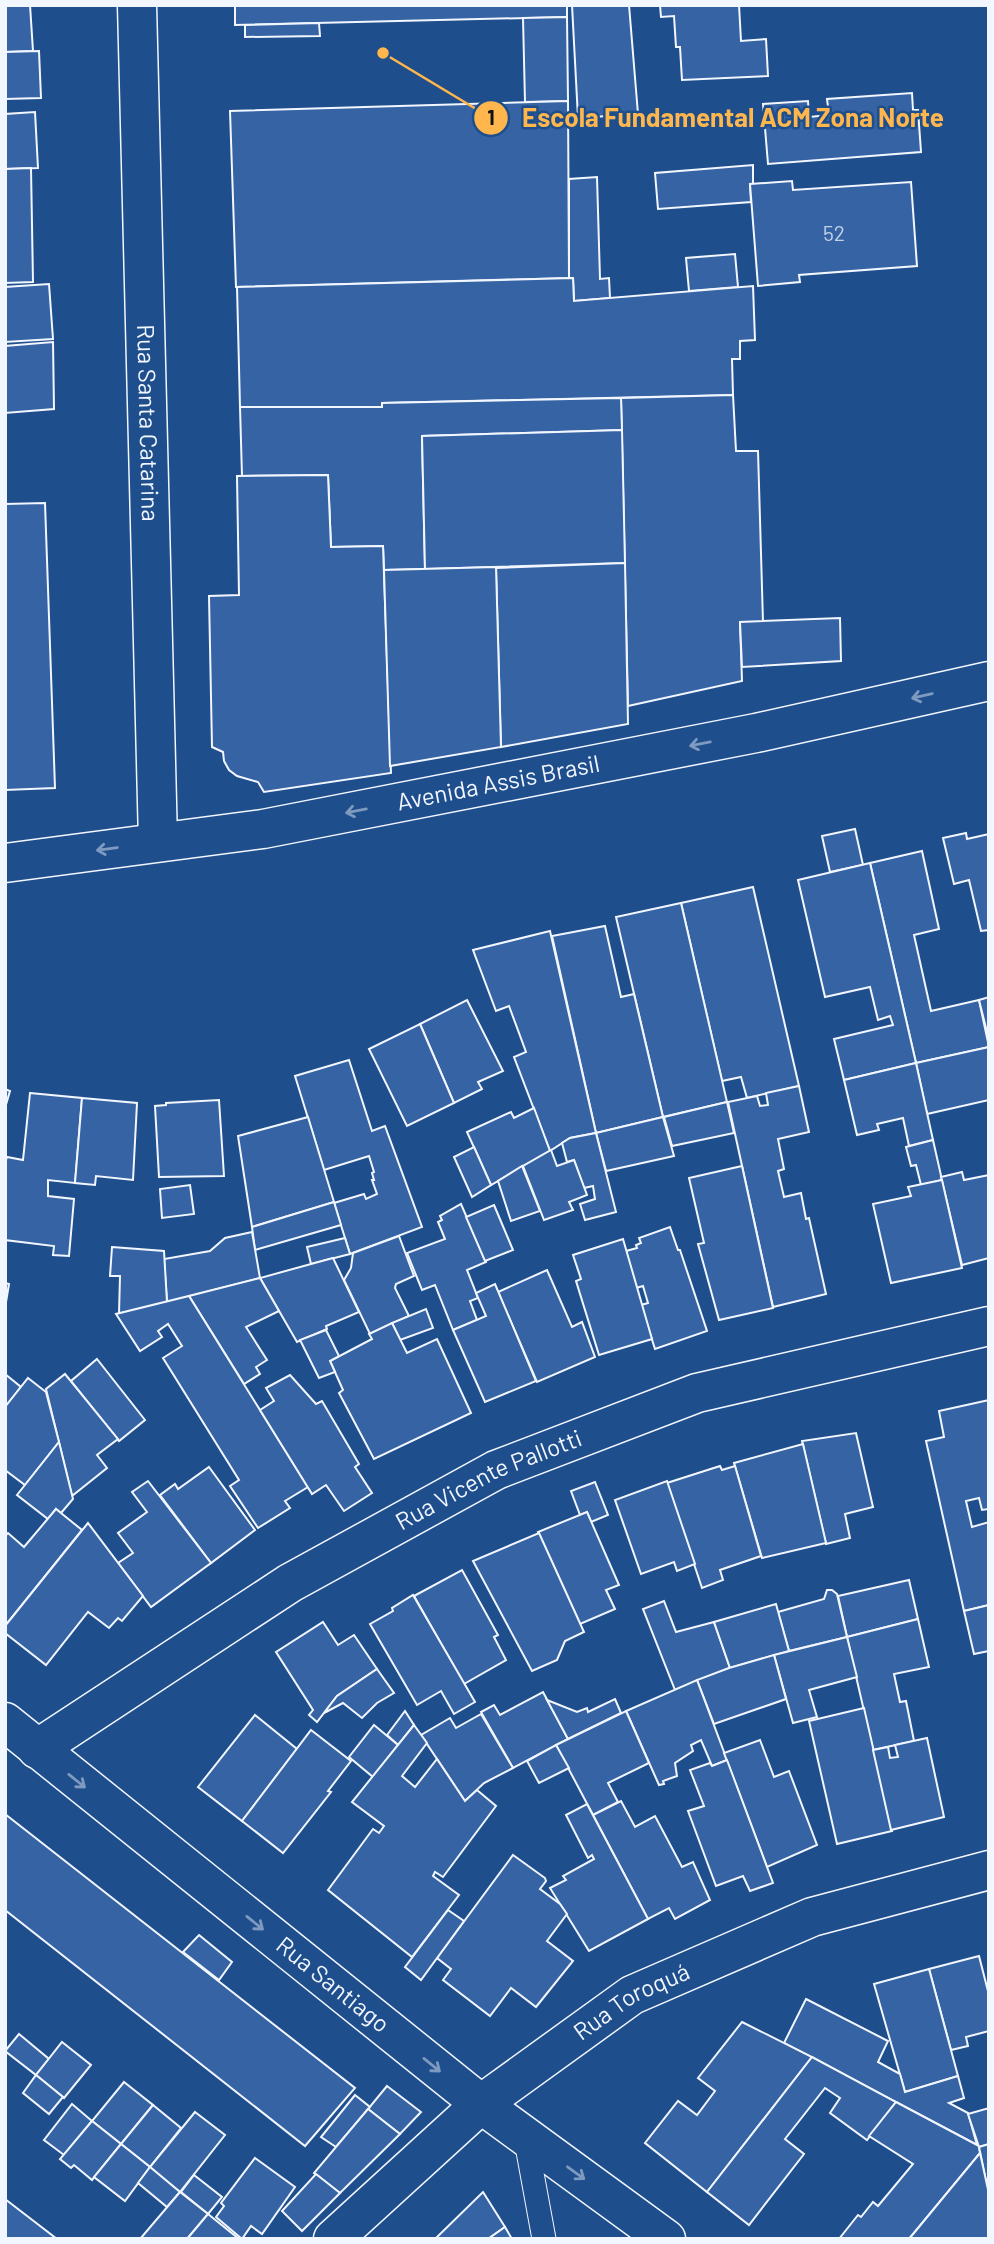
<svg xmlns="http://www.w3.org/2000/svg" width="994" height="2244" font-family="Barlow,sans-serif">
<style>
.building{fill:#3563a3;stroke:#f2f6ff;stroke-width:2}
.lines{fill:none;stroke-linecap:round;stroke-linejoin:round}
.lane-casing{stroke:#f2f6ff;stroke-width:25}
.street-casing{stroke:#f2f6ff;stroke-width:41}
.secondary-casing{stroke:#f2f6ff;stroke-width:41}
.lane{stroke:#1f4e8c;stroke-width:23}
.street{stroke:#1f4e8c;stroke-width:38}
.secondary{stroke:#1f4e8c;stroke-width:38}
.oneway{stroke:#7e9ac0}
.labels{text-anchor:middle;stroke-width:5;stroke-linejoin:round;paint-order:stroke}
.number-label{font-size:21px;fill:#c3d1e8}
.street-label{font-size:24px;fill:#f2f6ff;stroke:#1f4e8c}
.leader{fill:none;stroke:#ffb74d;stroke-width:2.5}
.callout-dot{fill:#ffb74d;stroke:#1f4e8c;stroke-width:2.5}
.mark-label{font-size:21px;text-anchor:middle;font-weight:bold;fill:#111}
.callout-label{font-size:26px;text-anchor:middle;font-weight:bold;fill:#ffb74d;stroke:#1f4e8c;stroke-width:5;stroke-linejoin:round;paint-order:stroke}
</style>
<rect width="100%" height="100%" fill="#1f4e8c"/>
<g class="building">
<path d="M5,5H30L33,51L5,52Z"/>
<path d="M235,5H567V17L235,25Z"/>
<path d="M572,5H629L638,114L578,118Z"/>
<path d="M660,5H739L741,41L766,39L768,76L682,80L680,47H676L674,16L661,17Z"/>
<path d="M567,17L568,101L525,102L523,18Z"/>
<path d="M319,23L320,36L245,37V25Z"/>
<path d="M39,51L41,98L5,99V52Z"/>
<path d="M912,93L913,110H918L921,152L768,164L763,104L808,101L809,117L829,115L827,99Z"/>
<path d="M568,101L569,278L236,287L230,111Z"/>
<path d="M35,112L38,168L5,169V114Z"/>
<path d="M753,165V184H750L751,202L658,209L655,173Z"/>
<path d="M31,168L33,282L5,283V169Z"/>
<path d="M597,177L600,279L609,278L610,298L574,301L573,278H569V179Z"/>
<path d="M792,181L793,190L911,182L917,266L799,275L800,282L758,286L750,184Z"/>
<path d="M735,254L738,287L689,291L686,258Z"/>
<path d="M573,278L574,301L753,286L755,340L740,341V359H732L733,395L382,403V407H240L237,287Z"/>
<path d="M49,284L53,339L5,342V287Z"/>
<path d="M53,342L54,409L5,413V346Z"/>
<path d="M733,395L736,451H758L763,622H740L742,681L628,706L621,398Z"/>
<path d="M621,398L622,430L422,436L425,569L384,570L383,546L331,547L328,475L242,476L240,407H382V403Z"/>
<path d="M622,430L625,563L425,569L422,436Z"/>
<path d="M328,475L331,547L383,546L391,773L264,792L258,782L237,776L229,770L224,761L223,752L212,747L209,596L239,595L237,476Z"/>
<path d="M45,503L55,788L5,790V504Z"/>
<path d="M625,563L628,724L501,747L496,568Z"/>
<path d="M496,567L501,747L390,766L384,570Z"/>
<path d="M840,618L841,661L742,667L740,622Z"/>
<path d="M855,829L863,865L830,872L822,836Z"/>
<path d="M966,833L967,839L989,834V930L981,931L969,880L954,884L943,838Z"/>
<path d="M922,851L939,929L914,935L931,1011L979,1000L989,1047L916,1063L870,863Z"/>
<path d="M870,863L916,1063L844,1080L834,1039L893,1025L890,1016L878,1020L870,987L825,997L798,880Z"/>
<path d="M753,887L799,1086L747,1098L741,1077L722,1081L681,903Z"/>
<path d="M681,903L727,1102L663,1117L616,917Z"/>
<path d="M605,926L621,997L634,994L663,1117L596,1133L552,936Z"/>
<path d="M550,931L596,1133L570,1138L550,1151L514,1057L526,1052L509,1006L496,1011L473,950Z"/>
<path d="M989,997V1040L979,1000Z"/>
<path d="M467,1000L503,1071L478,1082L482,1089L454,1103L420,1024Z"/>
<path d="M420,1024L454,1103L407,1126L369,1049Z"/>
<path d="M989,1047V1100L927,1114L916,1063Z"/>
<path d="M349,1060L372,1131L385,1126L422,1227L350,1254L334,1203L364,1194L366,1199L377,1194L372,1180H374L372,1173L374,1172L369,1156L324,1170L295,1076Z"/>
<path d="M916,1063L933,1140L909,1146L903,1118L877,1124L879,1130L857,1135L844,1080Z"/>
<path d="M799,1086L809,1132L778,1139L784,1169L778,1171L784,1197L801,1193L806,1219L809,1218L826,1294L773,1307L728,1102L757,1096L760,1106L768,1105L766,1093Z"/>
<path d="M5,1089L10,1091L5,1108Z"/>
<path d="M30,1093L82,1098L75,1183L48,1180V1196L74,1199L69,1256L53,1255L54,1246L5,1240V1163L7,1157L23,1160Z"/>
<path d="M82,1098L137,1103L133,1180L96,1176L95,1185L75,1183Z"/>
<path d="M219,1100L224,1176L159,1177L155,1106L166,1105V1103Z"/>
<path d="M727,1102L734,1133L672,1146L664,1117Z"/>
<path d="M534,1108L550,1151L491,1185L467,1132L511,1112L514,1118Z"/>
<path d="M308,1117L334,1202L252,1227L238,1136Z"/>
<path d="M663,1117L674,1156L606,1171L596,1133Z"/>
<path d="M596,1133L616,1212L585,1220L580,1204L595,1199L593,1186L584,1188L574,1160L567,1162L562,1143L570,1138Z"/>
<path d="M933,1140L942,1180L921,1185L916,1165L911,1166L906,1147Z"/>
<path d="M474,1147L491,1185L472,1197L454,1157Z"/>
<path d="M551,1150L557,1166L574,1160L587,1195L569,1202L573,1210L544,1220L523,1166Z"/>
<path d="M522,1166L540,1211L511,1221L498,1181Z"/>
<path d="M742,1166L773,1308L719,1320L698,1244L704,1243L689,1178Z"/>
<path d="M962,1172L964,1180L989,1175V1258L962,1265L941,1177Z"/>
<path d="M942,1180L962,1268L891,1283L873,1204L911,1196L908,1187Z"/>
<path d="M190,1185L194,1214L162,1218L160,1189Z"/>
<path d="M334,1202L341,1225L255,1250L252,1227Z"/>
<path d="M461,1204L486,1262L467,1270L478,1298L470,1301L477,1320L453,1330L435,1285L422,1290L407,1253L445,1239L438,1222L442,1220L440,1216Z"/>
<path d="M494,1205L513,1250L485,1261L466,1217Z"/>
<path d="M670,1227L678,1250H680L707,1331L655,1349L641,1305L648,1303L643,1286L636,1288L626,1251L637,1248L636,1245L641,1243L639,1238Z"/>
<path d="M252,1232L260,1278L167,1302L164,1259L210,1251L225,1238Z"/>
<path d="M399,1236L414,1276L396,1284L395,1288L409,1316L370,1334L344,1280L351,1268L353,1253Z"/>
<path d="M345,1238L350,1254L311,1264L307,1247Z"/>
<path d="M623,1239L652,1339L599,1355L576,1281L581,1279L573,1255Z"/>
<path d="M112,1247L164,1251L167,1302L119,1314L120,1276H110Z"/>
<path d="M333,1258L359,1312L326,1326L327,1329L297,1342L260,1278Z"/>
<path d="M547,1270L572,1327L582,1322L595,1357L537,1382L498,1292Z"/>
<path d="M260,1278L279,1311L246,1327L267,1360L256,1367L260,1374L244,1384L189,1296Z"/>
<path d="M5,1283L9,1284L5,1308Z"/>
<path d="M495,1284L536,1381L485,1402L453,1330L486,1316L476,1293Z"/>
<path d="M189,1296L308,1487L285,1501L290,1508L258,1528L230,1486L239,1480L163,1358L182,1346L168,1324L158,1331L162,1337L140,1351L116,1314Z"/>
<path d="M426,1309L433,1328L400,1340L392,1323Z"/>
<path d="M392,1323L407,1353L437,1339L471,1413L374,1459L339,1393L343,1390L330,1361L372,1339L369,1334Z"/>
<path d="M326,1330L339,1356L330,1361L335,1372L319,1378L300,1340Z"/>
<path d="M97,1359L145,1420L119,1441L71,1381Z"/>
<path d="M5,1374L21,1387L5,1407Z"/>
<path d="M65,1374L118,1439L97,1455L107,1468L72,1496L46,1389Z"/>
<path d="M290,1375L316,1404L322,1401L359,1464L355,1467L372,1493L344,1511L326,1485L312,1494L260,1410L274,1401L266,1388Z"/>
<path d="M28,1378L46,1392L59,1442L25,1485L5,1470V1407Z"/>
<path d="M989,1400V1509L982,1510L979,1498L966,1501L972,1527L989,1522V1605L964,1611L926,1441L944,1437L939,1411Z"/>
<path d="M856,1433L873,1507L845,1514L850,1538L826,1544L802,1441Z"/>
<path d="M59,1442L73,1499L61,1513L56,1509L48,1519L17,1495Z"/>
<path d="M803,1444L826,1543L762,1558L734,1463Z"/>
<path d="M720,1466L722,1470L735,1466L761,1556L720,1570L723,1580L702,1588L667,1483Z"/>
<path d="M209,1467L255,1530L211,1563L160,1495L175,1484L178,1489Z"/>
<path d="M148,1481L211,1563L151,1607L118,1563L133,1553L118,1533L147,1512L132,1492Z"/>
<path d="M667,1481L695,1564L677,1571L674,1562L641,1574L615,1500Z"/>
<path d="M595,1482L608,1515L591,1522L587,1512L580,1515L571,1491Z"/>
<path d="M56,1509L82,1530L5,1626V1536L8,1533L24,1547Z"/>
<path d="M587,1512L619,1585L606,1590L615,1609L580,1624L538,1532Z"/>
<path d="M88,1523L143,1596L122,1621L118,1618L109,1628L88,1612L46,1665L5,1633V1626Z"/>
<path d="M539,1533L584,1632L565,1641L557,1660L532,1671L473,1561Z"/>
<path d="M462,1570L498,1635L494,1637L506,1660L464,1684L414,1596Z"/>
<path d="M909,1580L918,1619L847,1637L838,1596Z"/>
<path d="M827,1590H832L837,1594L847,1637L789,1651L778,1612L824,1599Z"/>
<path d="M413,1595L475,1702L454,1714L441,1691L417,1705L370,1624L393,1611L392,1608Z"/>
<path d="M664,1601L676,1632L714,1622L730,1668L675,1690L643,1609Z"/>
<path d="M776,1604L789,1651L730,1668L714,1622Z"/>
<path d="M989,1605V1651L974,1654L964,1611Z"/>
<path d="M918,1619L929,1667L894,1674L900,1702L906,1701L914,1741L873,1750L847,1637Z"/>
<path d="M323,1622L338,1645L354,1635L377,1669L337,1696L317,1722L309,1715L313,1710L276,1652Z"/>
<path d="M847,1637L857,1677L809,1690L817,1717L793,1723L774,1655Z"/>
<path d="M774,1655L786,1699L714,1724L697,1680L729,1668Z"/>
<path d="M377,1669L394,1693L377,1703L362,1718L343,1703L324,1713L337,1696Z"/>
<path d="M697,1680L727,1760L712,1766L701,1740L691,1745L693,1751L675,1763L677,1776L663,1781L664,1784L659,1785L626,1711Z"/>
<path d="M543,1692L568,1739L513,1768L481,1712L494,1705L500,1715Z"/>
<path d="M615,1699L621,1713L568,1739L547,1700L577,1712L587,1708L588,1712Z"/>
<path d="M864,1708L892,1831L837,1844L809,1721Z"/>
<path d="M405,1711L414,1725L398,1745L387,1735Z"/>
<path d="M626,1711L649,1763L608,1783L618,1802L593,1815L556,1745Z"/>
<path d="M481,1714L513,1768L484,1783L465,1801L421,1735L450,1718L456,1728Z"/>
<path d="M255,1715L297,1749L242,1821L198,1787Z"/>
<path d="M374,1725L398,1745L373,1777L349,1757Z"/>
<path d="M414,1725L427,1743L402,1776L415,1787L437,1759L465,1801L477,1790L496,1806L443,1877L435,1872L433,1876L459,1895L412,1957L328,1890L373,1829L379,1833L384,1826L352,1802Z"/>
<path d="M311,1730L351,1761L328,1791L331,1792L283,1853L242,1821Z"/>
<path d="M927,1738L944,1817L891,1830L873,1750L888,1747L890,1758L898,1757L895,1745Z"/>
<path d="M760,1740L774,1777L789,1771L817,1845L767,1867L724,1753Z"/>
<path d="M556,1745L569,1768L539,1783L527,1761Z"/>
<path d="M727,1760L773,1883L750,1891L743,1876L716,1886L688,1811L704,1806L690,1770L710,1763L712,1766Z"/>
<path d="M621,1801L635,1827L655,1816L682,1867L693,1862L710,1900L675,1919L669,1908L648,1919L593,1815Z"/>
<path d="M587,1804L648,1919L589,1951L550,1888L566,1880L563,1876L594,1859L592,1855L588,1858L566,1815Z"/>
<path d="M5,1814L355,2088L305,2146L5,1910Z"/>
<path d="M513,1855L545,1878L546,1881L540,1889L560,1904L567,1914L547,1941L573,1961L536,2007L511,1988L490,2016L443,1980L451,1969L437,1958Z"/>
<path d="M448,1910L464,1921L421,1980L405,1967Z"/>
<path d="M199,1935L232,1962L219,1980L183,1952Z"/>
<path d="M979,1956L989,1995V2031L966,2037L968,2046L951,2050L929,1969Z"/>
<path d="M929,1969L958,2076L905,2092L874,1984Z"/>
<path d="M806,1999L888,2041L878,2062L900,2074L905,2092L958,2076L964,2098L949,2103L968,2113L977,2145L784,2043Z"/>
<path d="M742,2022L812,2057L707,2192L645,2143L678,2101L697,2115L715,2091L698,2078Z"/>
<path d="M19,2034L49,2059L36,2075L5,2051Z"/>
<path d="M62,2042L91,2065L64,2098L36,2075Z"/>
<path d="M812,2057L896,2102L867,2140L830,2113L840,2098L825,2088L785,2139L804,2154L749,2225L707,2192Z"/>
<path d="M36,2075L63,2097L49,2114L23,2093Z"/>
<path d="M124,2082L153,2105L121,2144L92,2121Z"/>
<path d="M387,2086L421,2112L400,2134L368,2109Z"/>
<path d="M355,2095L370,2107L336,2147L321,2137Z"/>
<path d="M896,2102L979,2146L980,2153L909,2239H839L858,2215L861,2217L873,2202L878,2206L913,2164L869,2136Z"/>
<path d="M72,2104L92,2121L64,2155L44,2140Z"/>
<path d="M153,2105L181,2128L150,2167L121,2144Z"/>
<path d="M989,2108V2144L979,2147L968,2114Z"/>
<path d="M368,2109L400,2134L340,2193L314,2173Z"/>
<path d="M195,2112L225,2135L180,2192L150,2167Z"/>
<path d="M92,2121L121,2144L92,2180L74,2165L71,2168L60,2159Z"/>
<path d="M121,2144L150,2167L125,2201L94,2177Z"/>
<path d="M989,2144V2180L986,2181L979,2147Z"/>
<path d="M980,2153L989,2194V2239H909Z"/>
<path d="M255,2158L295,2187L262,2234L251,2226L242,2239L216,2217L224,2206L221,2203Z"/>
<path d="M150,2167L180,2192L167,2207L138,2183Z"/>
<path d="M316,2174L340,2193L302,2231L282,2211Z"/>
<path d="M194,2175L222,2197L208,2214L181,2192Z"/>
<path d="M180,2192L208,2214L187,2239H140Z"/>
<path d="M483,2192L505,2227L488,2239H435Z"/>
<path d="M5,2199L57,2239H5Z"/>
<path d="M208,2214L239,2239H187Z"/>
<path d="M505,2227L512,2239H488Z"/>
</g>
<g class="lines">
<defs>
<path id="lane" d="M525,2135L544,2239"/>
<g id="street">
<path id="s1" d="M137,5L158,842"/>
<path id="s2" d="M5,1722L481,2104L666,2239"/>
<path id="s3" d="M37,1749L290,1583L496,1470L697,1393L989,1326"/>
</g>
<g id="secondary">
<path id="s4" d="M5,863L263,829L756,733L989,681"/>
<path id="s5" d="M333,2239L481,2104L632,1995L812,1917L989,1870"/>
</g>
</defs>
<use href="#lane" class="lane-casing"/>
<use href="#street" class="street-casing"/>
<use href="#secondary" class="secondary-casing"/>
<use href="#lane" class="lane"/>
<use href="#street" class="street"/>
<use href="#secondary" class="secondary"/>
</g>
<defs><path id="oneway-shaft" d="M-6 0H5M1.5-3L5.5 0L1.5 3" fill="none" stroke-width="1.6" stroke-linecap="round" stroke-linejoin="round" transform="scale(1.75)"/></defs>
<g class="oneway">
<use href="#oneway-shaft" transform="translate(922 696) rotate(167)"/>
<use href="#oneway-shaft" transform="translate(700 744) rotate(169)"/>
<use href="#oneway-shaft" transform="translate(356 811) rotate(169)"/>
<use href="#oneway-shaft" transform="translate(107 849) rotate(172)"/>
<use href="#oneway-shaft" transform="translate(77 1781) rotate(39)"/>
<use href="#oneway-shaft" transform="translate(255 1923) rotate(39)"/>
<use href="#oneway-shaft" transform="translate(432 2065) rotate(39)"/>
<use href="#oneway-shaft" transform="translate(576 2173) rotate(36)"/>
</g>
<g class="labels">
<g class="number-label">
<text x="834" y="241">52</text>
</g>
<g class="street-label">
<text dy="8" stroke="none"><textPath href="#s1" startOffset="418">Rua Santa Catarina</textPath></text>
<text dy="8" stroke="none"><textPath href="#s4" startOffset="500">Avenida Assis Brasil</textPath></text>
<text dy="8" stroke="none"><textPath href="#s3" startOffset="527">Rua Vicente Pallotti</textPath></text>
<text dy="8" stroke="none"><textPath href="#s2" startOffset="420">Rua Santiago</textPath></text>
<text dy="8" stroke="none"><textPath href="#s5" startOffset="383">Rua Toroquá</textPath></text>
</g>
</g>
<path class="leader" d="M383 53L491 118"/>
<g class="callout-dot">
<circle cx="383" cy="53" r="7"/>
<circle cx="491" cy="118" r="18"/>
</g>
<g class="mark-label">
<text x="491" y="125">1</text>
</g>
<g class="callout-label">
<text x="733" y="127">Escola Fundamental ACM Zona Norte</text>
</g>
<rect width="994" height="2244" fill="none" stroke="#f2f6ff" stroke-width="14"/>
</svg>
